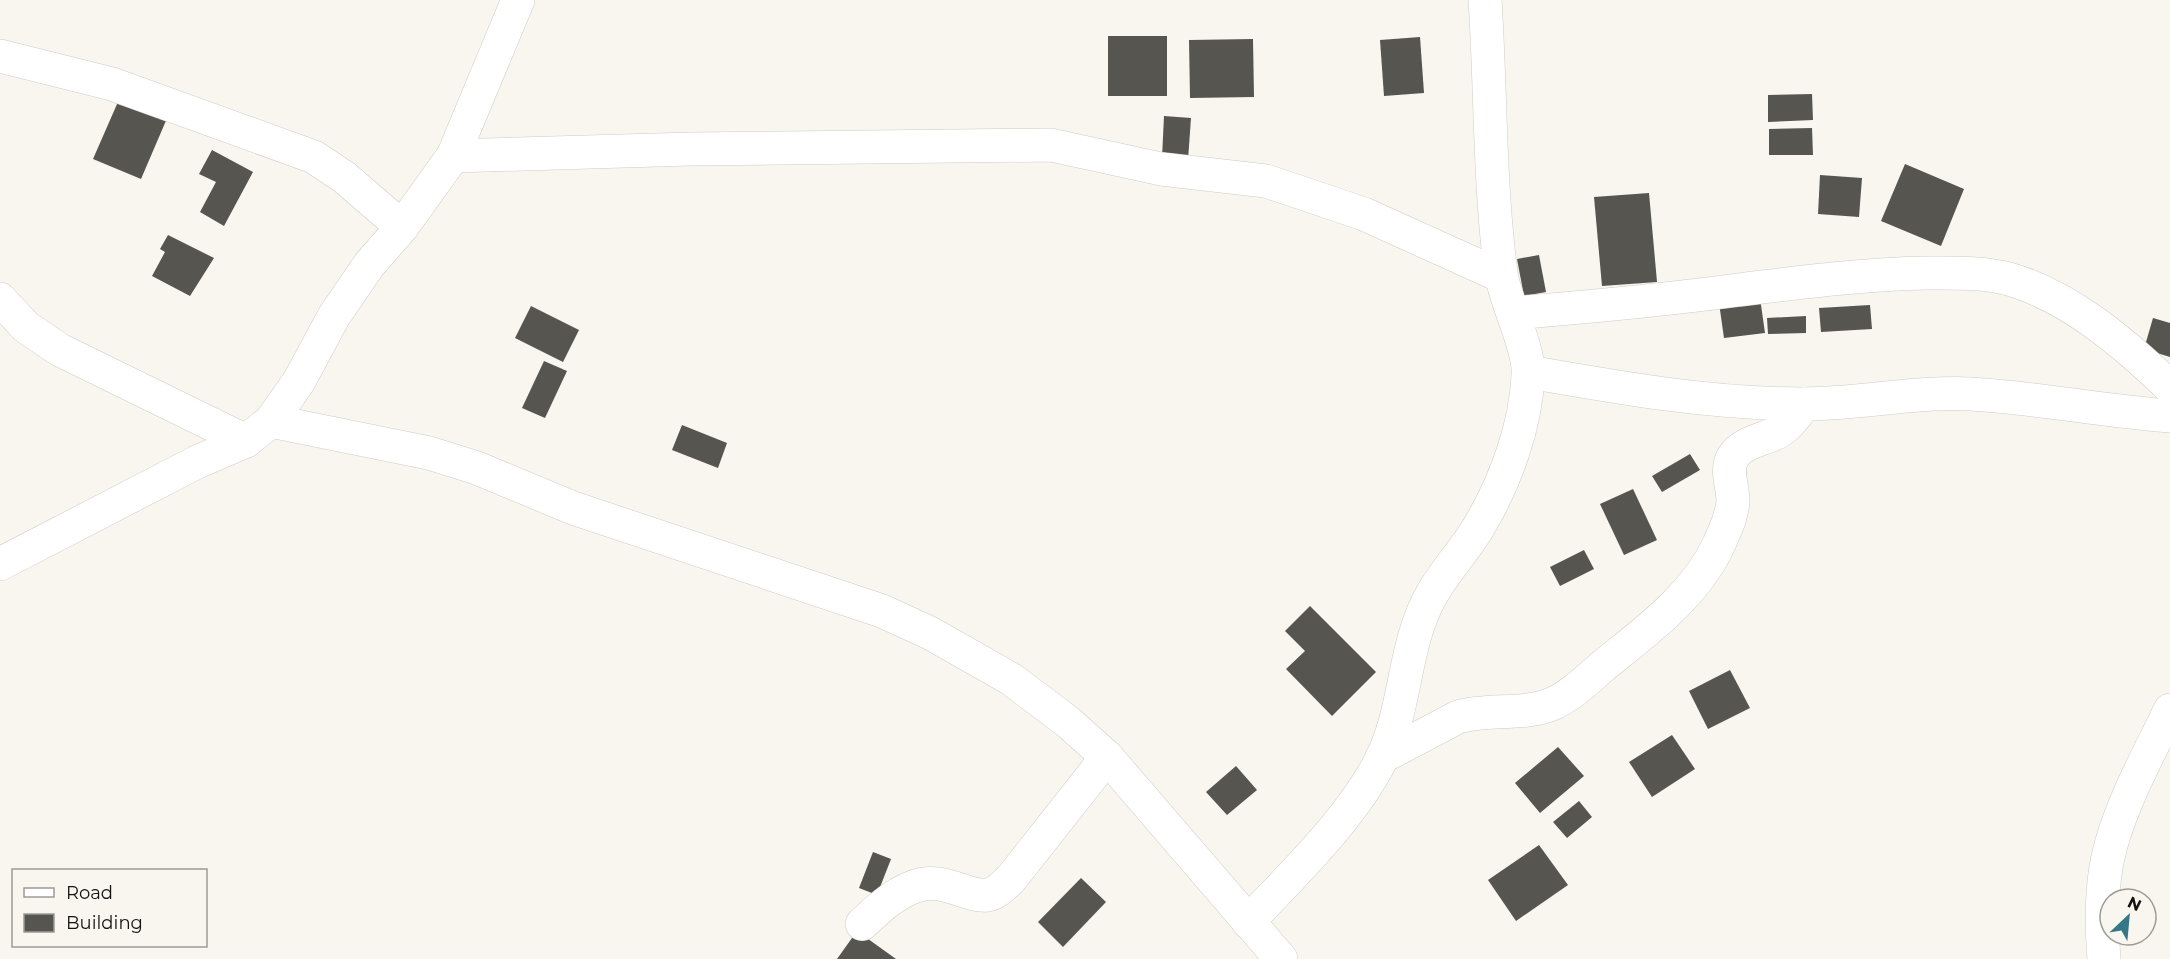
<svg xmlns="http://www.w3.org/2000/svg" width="2170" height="959" font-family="Montserrat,sans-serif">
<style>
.building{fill:#565550}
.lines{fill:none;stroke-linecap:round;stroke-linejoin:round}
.minor-casing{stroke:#cfccc6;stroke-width:34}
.minor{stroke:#fff;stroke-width:33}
</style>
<rect width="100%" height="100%" fill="#f9f5ef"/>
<g class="building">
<rect x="1108" y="36" width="59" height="60"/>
<path d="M1420,37L1424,93L1384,96L1380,40Z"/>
<path d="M1253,39L1254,97L1190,98L1189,40Z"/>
<path d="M1812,94L1813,120L1768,122V95Z"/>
<path d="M121,95L168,116L141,179L93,159Z"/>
<path d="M1164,116L1191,118L1188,160L1162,158Z"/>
<path d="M1812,128L1813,155H1769V129Z"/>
<path d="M212,150L253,172L224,226L200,212L216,182L199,174Z"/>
<path d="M1905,164L1964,189L1941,246L1881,221Z"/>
<path d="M1820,175L1862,178L1859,217L1818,214Z"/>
<path d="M1649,193L1657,282L1602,286L1594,197Z"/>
<path d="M168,235L214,258L190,296L152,276L165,252L160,249Z"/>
<path d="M1539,255L1546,292L1524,296L1517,259Z"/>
<path d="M1760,298L1765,333L1724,338L1719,303Z"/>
<path d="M1870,305L1872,329L1821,332L1819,308Z"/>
<path d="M531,306L579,330L563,362L515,338Z"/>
<path d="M1806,316V333L1768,334L1767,318Z"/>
<path d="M2153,318L2170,323V357L2144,349Z"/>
<path d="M544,361L567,371L545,418L522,408Z"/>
<path d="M682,425L727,443L718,468L672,450Z"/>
<path d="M1690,454L1700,470L1662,492L1652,476Z"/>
<path d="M1633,489L1657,540L1624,555L1600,504Z"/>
<path d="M1584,550L1594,569L1560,586L1550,567Z"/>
<path d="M1310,606L1376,672L1332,716L1286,669L1305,651L1285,631Z"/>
<path d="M1730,670L1750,708L1708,729L1689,691Z"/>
<path d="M1672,735L1695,769L1652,797L1629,762Z"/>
<path d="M1558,747L1584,776L1540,813L1515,783Z"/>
<path d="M1236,766L1257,790L1227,815L1206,792Z"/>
<path d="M1579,801L1592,817L1567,838L1553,822Z"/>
<path d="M1539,845L1568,885L1516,921L1488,880Z"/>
<path d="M873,852L891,859L877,895L859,888Z"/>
<path d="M1081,878L1106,902L1063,947L1038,922Z"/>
<path d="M857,931L896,959H837Z"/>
</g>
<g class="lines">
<defs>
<g id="minor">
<path d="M0,56L112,84L314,157L344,177L402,227"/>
<path d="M453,156L690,149L1051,145L1161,169L1266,181L1364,214L1501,276"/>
<path d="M0,299L26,327L60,350L246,441"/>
<path d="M1513,313C1588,307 1663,300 1738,290C1802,282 1865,274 1928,273C1956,273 1982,272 2009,279C2071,297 2125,344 2170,387"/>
<path d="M1529,372C1620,388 1711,404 1804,404C1859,404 1917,391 1971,394C2038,398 2103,411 2170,416"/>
<path d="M271,421L429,453L477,468L573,508L882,611L930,633L1011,679L1068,722L1107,757L1281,959"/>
<path d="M0,564L197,462L246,441L271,421L299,381L334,316L369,265L402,227L453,156L518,0"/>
<path d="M1382,757L1458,717C1488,708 1523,716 1552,704C1571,696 1588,679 1603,666C1646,631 1695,596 1719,544C1725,530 1732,517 1733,501C1733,486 1725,471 1733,457C1743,441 1765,440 1780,431C1790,425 1797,413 1805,404"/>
<path d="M1248,922C1293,874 1353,817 1382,758C1407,707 1403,644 1432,594C1446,569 1467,548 1481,523C1506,480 1526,425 1528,375C1530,349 1505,301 1501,273C1489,182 1491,91 1485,0"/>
<path d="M862,924C879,908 899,889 923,884C948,880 968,897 987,895C996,894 1003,886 1010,880L1107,757"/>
<path d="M2104,959C2101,923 2101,880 2111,845C2124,798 2149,754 2170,710"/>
</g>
</defs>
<use href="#minor" class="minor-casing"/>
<use href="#minor" class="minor"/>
</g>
<rect x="12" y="869" width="195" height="78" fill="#f9f5ef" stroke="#9d9b96" stroke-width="1.5"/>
<rect x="24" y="888" width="30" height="9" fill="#ffffff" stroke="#9d9b96" stroke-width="1.5"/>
<text x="66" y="899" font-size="18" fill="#141311">Road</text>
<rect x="24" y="914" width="30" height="18" fill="#565550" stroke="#9d9b96" stroke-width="1.5"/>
<text x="66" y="929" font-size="18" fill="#141311">Building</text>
<g transform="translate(2128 917) rotate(26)"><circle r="28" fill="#f9f5ef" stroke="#9d9b96" stroke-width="1.5"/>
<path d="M0-4.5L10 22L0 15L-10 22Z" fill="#347887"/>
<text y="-9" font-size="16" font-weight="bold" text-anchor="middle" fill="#141311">N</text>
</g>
</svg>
